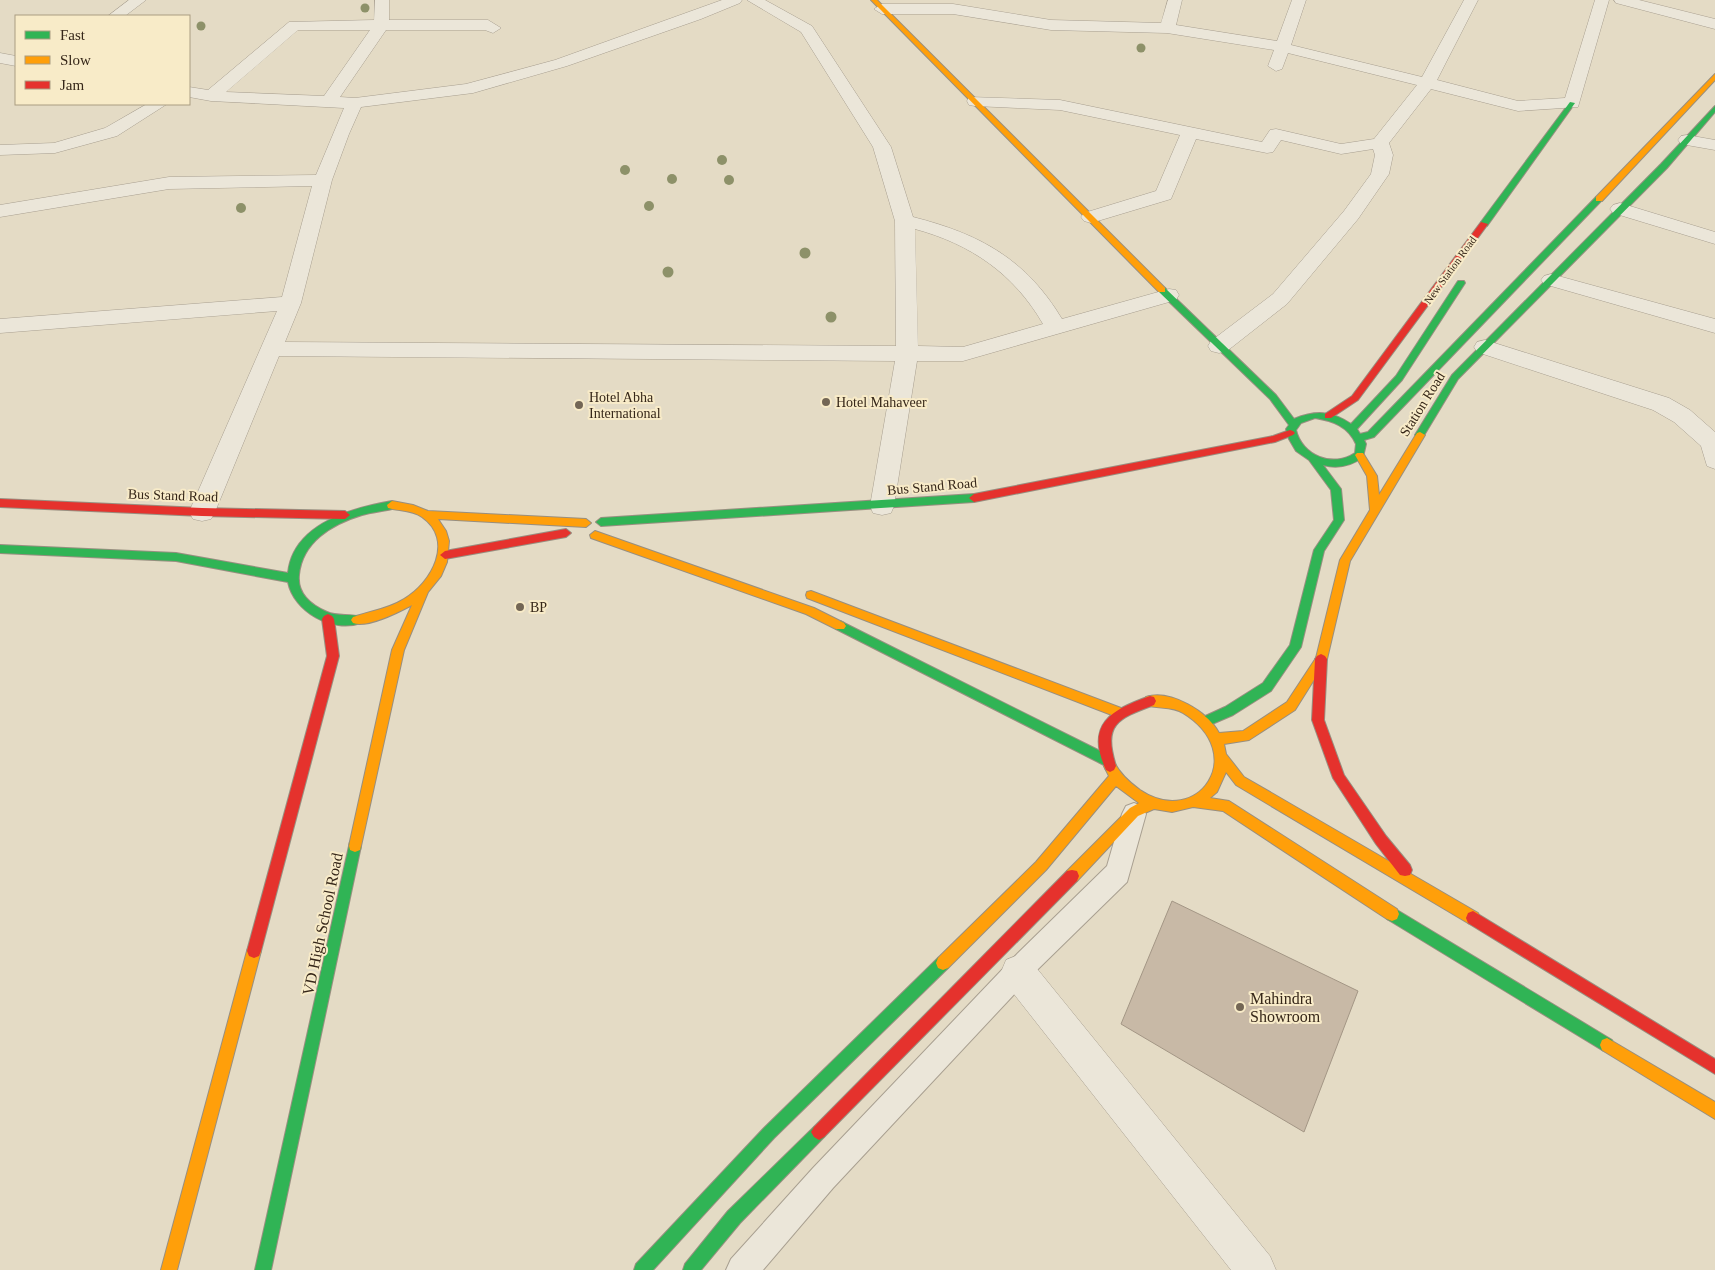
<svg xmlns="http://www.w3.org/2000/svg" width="1715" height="1270" font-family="'Times New Roman',serif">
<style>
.building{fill:#c8b9a6;stroke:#a39685}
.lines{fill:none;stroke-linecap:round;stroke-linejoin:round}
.lane-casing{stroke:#a89f90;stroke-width:2}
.street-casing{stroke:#a89f90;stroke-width:1}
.fast-casing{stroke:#988f80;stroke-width:2}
.slow-casing{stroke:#988f80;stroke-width:2}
.jam-casing{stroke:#988f80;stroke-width:2}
.lane{fill:#ebe6d9;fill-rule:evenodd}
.street{fill:#ebe6d9;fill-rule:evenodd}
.fast{fill:#30b455;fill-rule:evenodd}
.slow{fill:#ff9f0a;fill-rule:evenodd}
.jam{fill:#e5322d;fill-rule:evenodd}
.tree{fill:#8d9169}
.poi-dot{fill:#736655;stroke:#f8ebc8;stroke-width:2}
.labels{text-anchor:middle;stroke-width:4;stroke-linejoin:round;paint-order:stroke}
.far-street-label{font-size:11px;fill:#362719;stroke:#f8ebc8}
.poi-label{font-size:14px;fill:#362719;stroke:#f8ebc8;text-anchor:start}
.street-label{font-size:14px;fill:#362719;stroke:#f8ebc8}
.near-street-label{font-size:16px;fill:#362719;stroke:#f8ebc8}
.near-poi-label{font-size:16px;fill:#362719;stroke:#f8ebc8;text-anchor:start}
</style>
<rect width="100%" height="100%" fill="#e4dbc5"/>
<path class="building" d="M1172,901L1358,991L1304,1132L1121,1024Z"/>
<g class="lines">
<defs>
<path id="lane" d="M1134,803L1142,806L1146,814L1127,882L1036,971L833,1188L763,1270H726L731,1259L813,1168L1018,953L1107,866L1122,814L1126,806Z"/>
<g id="street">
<path d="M129,0H146L125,16H108Z"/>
<path d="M375,0H389V20H488L501,28L493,33L485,30H386L340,97L355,98L466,84L555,60L722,0H742L740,3L701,19L567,66L473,93L361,107L349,134L332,180L301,303L285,342L896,346L895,221L873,147L801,32L747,0H765L812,26L891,147L913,217C980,234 1026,259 1062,319L1169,289L1176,290L1179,295L1176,300L963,361H917L894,506L891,513L882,515L873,513L870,506L895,361L279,356L215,512L211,519L202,521L193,519L189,512L277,311L0,333V319L282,297L312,186L169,189L0,217V205L169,177L316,175L344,108L211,101L189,97V87L208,90L289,22L374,20ZM298,30H370L324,96L226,92ZM915,229C971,244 1014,274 1043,324L963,347L918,346Z"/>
<path d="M1168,0H1182L1176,25L1277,41L1292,0H1306L1291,45L1422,77L1464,0H1478L1437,80L1518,101L1565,98L1595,0H1609L1578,107L1518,111L1431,89L1389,143L1393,155L1389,174L1358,219L1287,304L1227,351L1219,353L1211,351L1208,346L1211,341L1273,294L1344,211L1371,174L1375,155L1373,149L1341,154L1281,140L1273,152L1267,153L1196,139L1171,199L1091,223L1084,221L1081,217L1084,213L1156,191L1180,135L1060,110L975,106L969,105L967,101L969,97L1060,100L1262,142L1270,130L1276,129L1341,144L1374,139L1417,85L1288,53L1282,69L1276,71L1268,66L1274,50L1167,33L1051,30L953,14H882L874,9L882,4H953L1051,20L1161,23Z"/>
<path d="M1614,0H1639L1715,19V29L1616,3Z"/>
<path d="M0,53L16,56V66L0,63Z"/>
<path d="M147,104H167L117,136L55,153L0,155V145L54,143L105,128Z"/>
<path d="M1687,135L1715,140V150L1681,144L1678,140L1681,136Z"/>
<path d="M1620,203L1715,232V244L1613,213L1610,209L1613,205Z"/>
<path d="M1551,274L1715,319V333L1544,284L1541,280L1544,276Z"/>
<path d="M1485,340L1669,398L1690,410L1715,432V469L1707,466L1701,446L1674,422L1653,410L1477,352L1474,347L1477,342Z"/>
<path d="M1018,955L1030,960L1270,1256L1276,1270H1231L1006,984L1001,972L1006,960Z"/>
</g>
<g id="fast">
<path d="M1570,102L1575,103L1487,226H1481V222Z"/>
<path d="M1715,106V112L1667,168L1458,379L1423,437H1417L1415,435L1452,375L1661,164Z"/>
<path d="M1596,197L1603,199L1374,437L1364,440L1366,444L1363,457C1351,466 1338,469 1323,465L1341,489L1344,520L1324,551L1301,647L1271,691L1233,715L1205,727L1201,726L1199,722L1201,718L1225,707L1263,683L1290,645L1314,550L1334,520L1331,490L1309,460L1296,451L1289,439L1286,429L1289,425L1270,399L1159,292V288H1165L1276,395L1294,419C1316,410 1331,411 1351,424L1396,376L1458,281H1464L1465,283L1402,380L1357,429L1360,434L1368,432ZM1315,418C1333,421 1348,426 1356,444L1355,453C1333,468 1302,456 1296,430L1301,423Z"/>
<path d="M974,494L979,498L974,502L601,526L596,522L601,518Z"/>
<path d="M392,501L397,505L396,508C385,511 373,512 362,515C332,524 302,542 299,575C297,594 311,605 327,612C338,617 350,613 361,617L363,620L361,623C332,633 294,612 288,582L176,561L0,553V545L176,553L288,573C293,524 351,508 392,501Z"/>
<path d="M840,621L1110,756L1112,760L1110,764L1106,766L1102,764L836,629L834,626L836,623Z"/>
<path d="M355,840L360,842L361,846L271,1270H255L349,846L350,842Z"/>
<path d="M1392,907L1612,1040L1614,1045L1612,1050L1607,1052L1602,1050L1387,919L1385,914L1387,909Z"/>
<path d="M943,956L948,958L950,963L948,968L774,1138L653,1270H634L636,1264L764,1128L938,958Z"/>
<path d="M819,1124L824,1127L827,1132L824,1137L740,1223L701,1270H683L685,1264L728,1211L814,1127Z"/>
</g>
<g id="slow">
<path d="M871,0H877L1165,288V292H1159Z"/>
<path d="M1715,74V80L1602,201H1596V197Z"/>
<path d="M1420,432L1425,435L1350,561L1327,659L1295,710L1249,740L1224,744L1226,754L1244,777L1478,913L1480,918L1478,923L1473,925L1468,923L1236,785L1226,772L1217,792L1210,798L1229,801L1397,909L1399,914L1397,919L1392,921L1387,919L1223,811L1193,807L1172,812L1154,809L1138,816L1077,881L1072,882L1067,881L1065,876L1067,871L1130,808L1139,803L1116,786L1046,870L948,968L943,970L938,968L936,963L938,958L1036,862L1109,776L1104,766L1106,762L1110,760L1114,762C1120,774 1129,782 1140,790C1198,829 1250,754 1183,713C1172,706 1158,709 1146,705L1144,701L1146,697C1170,689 1208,712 1219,733L1243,731L1287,702L1316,658L1340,560L1370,510L1367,476L1355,455L1357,453H1363L1377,476L1379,495L1417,433Z"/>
<path d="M392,501L413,505L428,511L586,519L591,523L586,527L438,519L446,531L449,541L447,562L441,576L428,592L404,650L361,846L360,850L355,852L350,850L349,846L392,650L412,605C399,612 367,628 353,623L351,620L353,617C371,611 388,609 404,599C432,583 455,540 422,517C412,510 399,511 388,508L387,505Z"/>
<path d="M595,531L814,608L844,623L846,626L844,629H836L806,614L591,538L590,535Z"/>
<path d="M811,591L1121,708L1123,712L1121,716L1117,717L807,598L806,595L807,592Z"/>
<path d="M254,944L259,946L261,951L177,1270H161L247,951L249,946Z"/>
<path d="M1607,1038L1715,1102V1119L1602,1050L1600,1045L1602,1040Z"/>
</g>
<g id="jam">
<path d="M1481,222L1488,224L1358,400L1331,418H1325V414L1352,396Z"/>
<path d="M1290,430L1293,431L1295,433L1293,435L1275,442L974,502L969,498L974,494L1273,436Z"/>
<path d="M0,499L202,508L345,511L350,515L345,519L202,516L0,507Z"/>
<path d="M566,529L571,533L566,537L445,559L440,555L445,551Z"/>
<path d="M328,614L332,616L334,619L339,656L261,951L259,956L254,958L249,956L247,951L327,656L322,619L324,616Z"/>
<path d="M1321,654L1325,656L1327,659L1324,720L1344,775L1386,836L1410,865L1412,870L1410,875L1405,876L1400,875L1376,844L1333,778L1312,720L1315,659L1317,656Z"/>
<path d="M1150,696L1154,697L1156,701L1154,705C1117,719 1103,724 1116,766L1114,770L1110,772L1106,770C1085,724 1111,710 1150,696Z"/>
<path d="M1072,870L1077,871L1079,876L1077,881L824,1137L819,1140L814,1137L811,1132L814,1127L1067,871Z"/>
<path d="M1473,911L1715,1059V1074L1468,923L1466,918L1468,913Z"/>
</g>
</defs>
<use href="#lane" class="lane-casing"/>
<use href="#street" class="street-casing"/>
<use href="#fast" class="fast-casing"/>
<use href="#slow" class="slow-casing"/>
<use href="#jam" class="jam-casing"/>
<use href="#lane" class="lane"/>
<use href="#street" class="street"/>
<use href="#fast" class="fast"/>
<use href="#slow" class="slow"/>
<use href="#jam" class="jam"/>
</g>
<g class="tree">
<circle cx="365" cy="8" r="4.5"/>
<circle cx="201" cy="26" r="4.5"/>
<circle cx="1141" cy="48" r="4.5"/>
<circle cx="722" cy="160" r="5"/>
<circle cx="625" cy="170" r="5"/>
<circle cx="672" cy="179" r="5"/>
<circle cx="729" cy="180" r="5"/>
<circle cx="649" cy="206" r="5"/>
<circle cx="241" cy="208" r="5"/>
<circle cx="805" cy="253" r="5.5"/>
<circle cx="668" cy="272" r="5.5"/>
<circle cx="831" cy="317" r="5.5"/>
</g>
<g class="poi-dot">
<circle cx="826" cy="402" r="5"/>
<circle cx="579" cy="405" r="5"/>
<circle cx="520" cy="607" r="5"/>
<circle cx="1240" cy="1007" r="5"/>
</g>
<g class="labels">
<g class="far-street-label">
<text transform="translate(1450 270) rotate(-54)" y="4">New Station Road</text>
</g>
<g class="poi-label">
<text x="589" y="402">Hotel Abha<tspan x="589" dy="16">International</tspan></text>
<text x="836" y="407">Hotel Mahaveer</text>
<text x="530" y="612">BP</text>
</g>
<g class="street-label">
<text transform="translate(1422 404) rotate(-58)" y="5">Station Road</text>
<text transform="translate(932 486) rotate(-5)" y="5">Bus Stand Road</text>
<text transform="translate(173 495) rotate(2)" y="5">Bus Stand Road</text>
</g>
<g class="near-street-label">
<text transform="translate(322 924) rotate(-78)" y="6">VD High School Road</text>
</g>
<g class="near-poi-label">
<text x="1250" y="1004">Mahindra<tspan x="1250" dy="18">Showroom</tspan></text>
</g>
</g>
<rect x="15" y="15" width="175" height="90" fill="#f8ebc8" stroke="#aa9d82"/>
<rect x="25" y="31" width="25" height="8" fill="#30b455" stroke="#aa9d82"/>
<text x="60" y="40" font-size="15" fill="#362719">Fast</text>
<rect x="25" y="56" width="25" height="8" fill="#ff9f0a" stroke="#aa9d82"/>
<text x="60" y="65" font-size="15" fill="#362719">Slow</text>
<rect x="25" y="81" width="25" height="8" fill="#e5322d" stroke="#aa9d82"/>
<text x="60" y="90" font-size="15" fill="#362719">Jam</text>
</svg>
